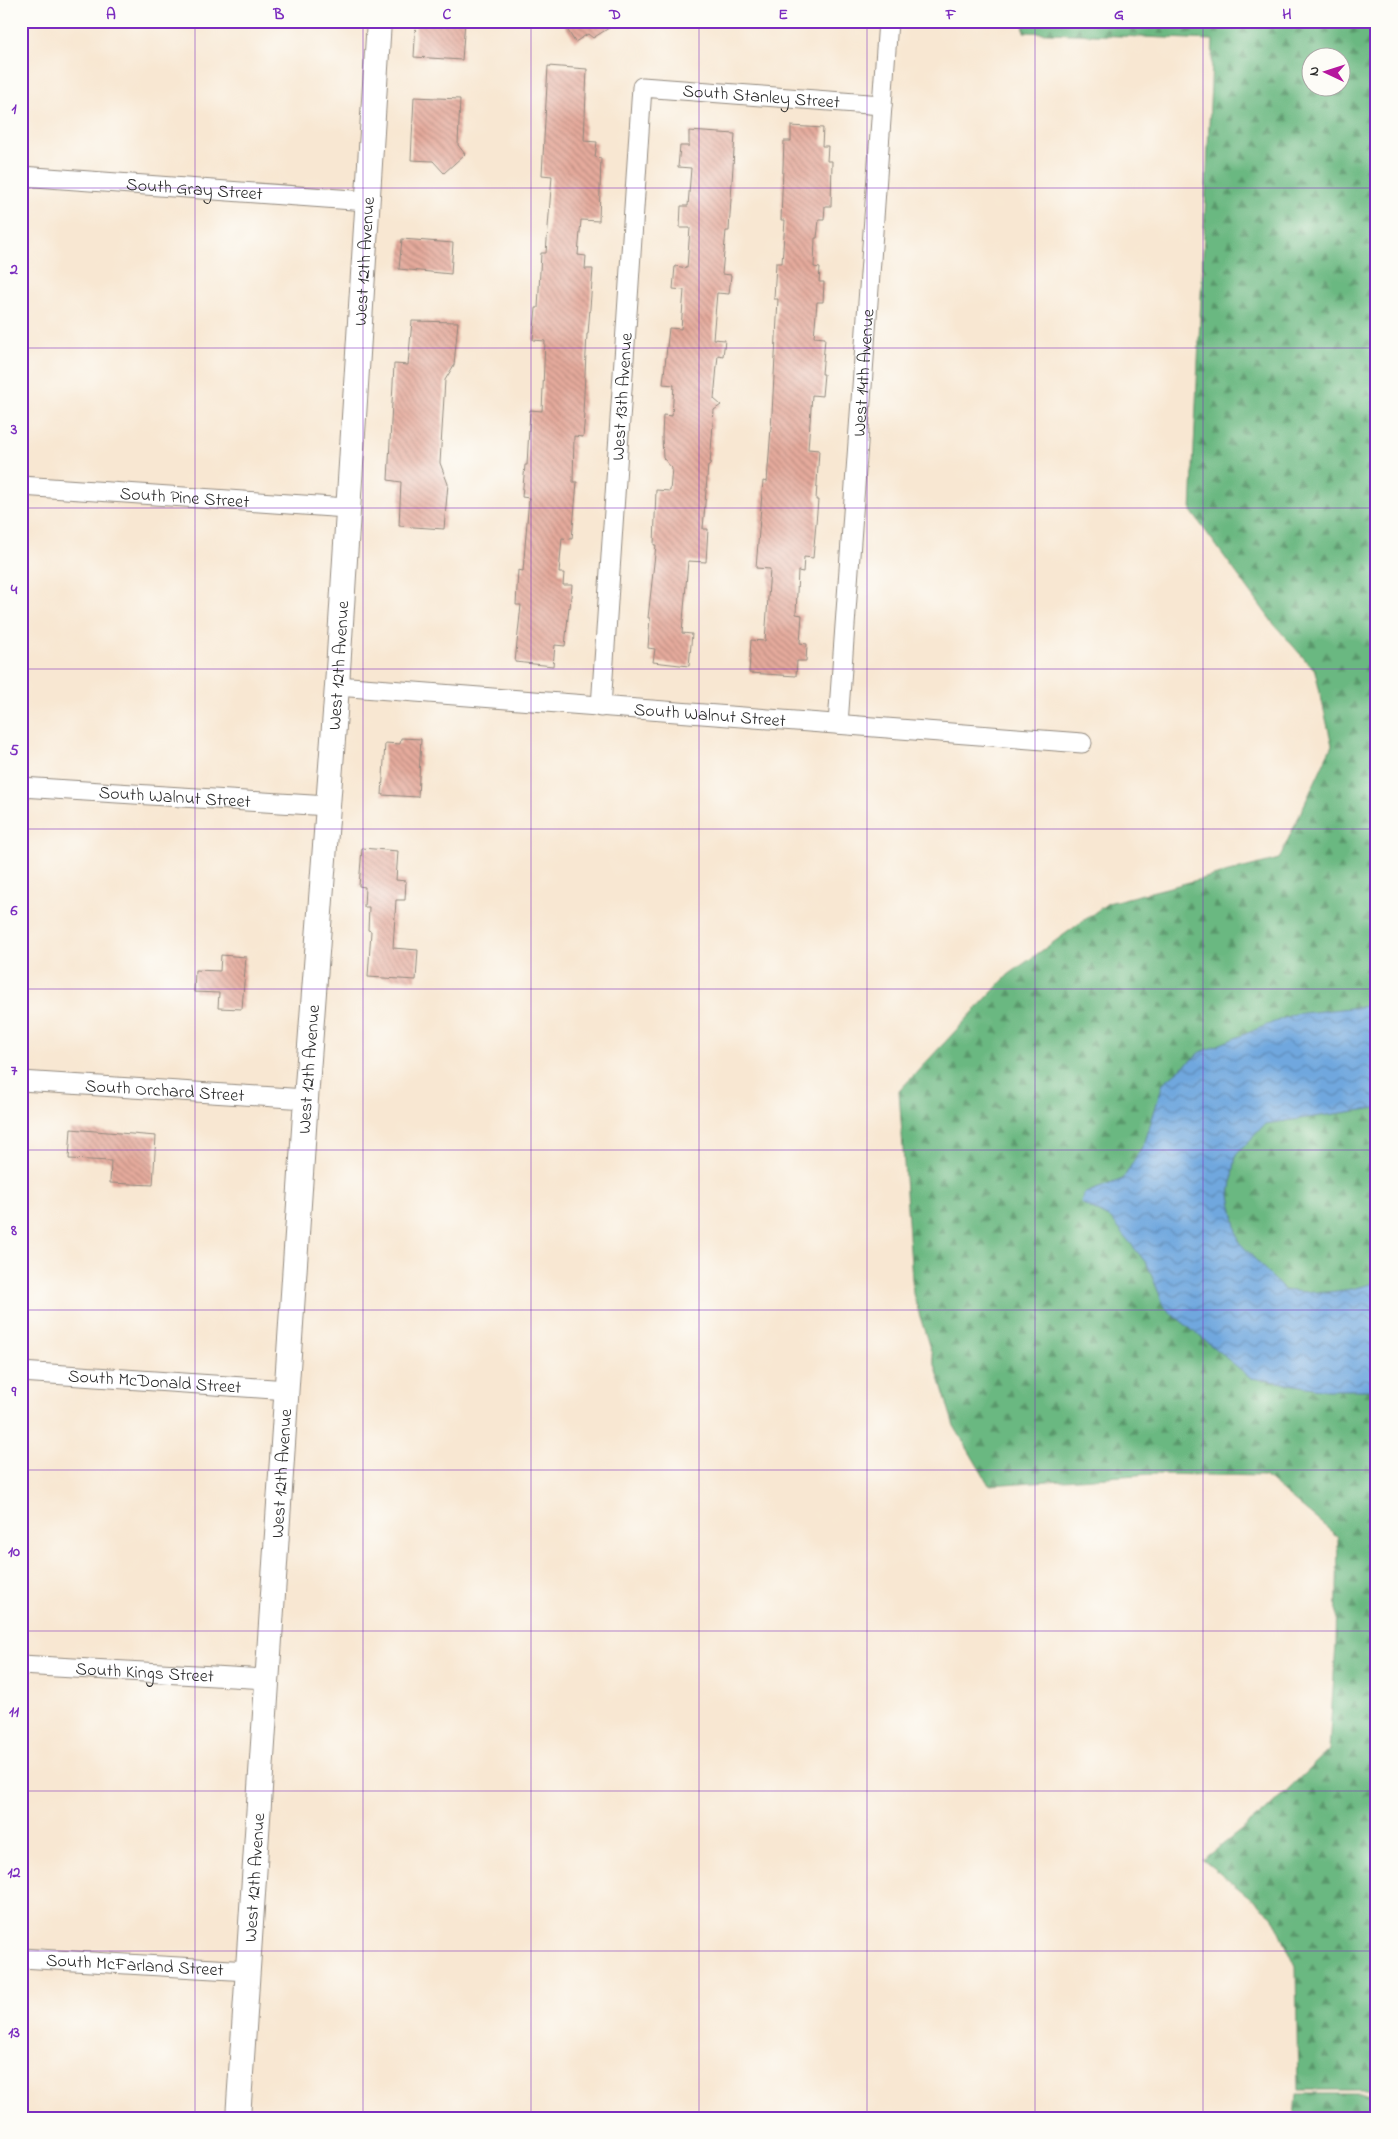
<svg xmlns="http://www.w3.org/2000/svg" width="1398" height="2139" font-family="'Indie Flower',sans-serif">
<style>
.forest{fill:url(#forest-firs);stroke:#4b7256;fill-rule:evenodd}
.water{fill:url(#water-waves);stroke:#4e6984}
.building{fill:url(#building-back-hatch)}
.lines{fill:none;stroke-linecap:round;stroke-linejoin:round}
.minor-casing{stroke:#92897e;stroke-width:21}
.major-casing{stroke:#92897e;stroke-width:26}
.minor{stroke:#fff;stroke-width:19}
.major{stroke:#fff;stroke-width:24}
.grid{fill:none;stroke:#7b2cbf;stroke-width:1;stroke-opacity:0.55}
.labels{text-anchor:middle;stroke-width:4;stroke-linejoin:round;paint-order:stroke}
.street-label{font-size:18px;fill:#2b2b2b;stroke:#fdfcf7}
.neatline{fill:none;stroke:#7b2cbf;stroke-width:2}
.grid-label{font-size:16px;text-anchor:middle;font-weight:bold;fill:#7b2cbf}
</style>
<defs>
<pattern id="forest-firs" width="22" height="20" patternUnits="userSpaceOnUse" patternTransform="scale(1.25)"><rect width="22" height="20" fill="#6bb881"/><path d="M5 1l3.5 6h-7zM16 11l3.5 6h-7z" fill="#58966a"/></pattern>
<pattern id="water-waves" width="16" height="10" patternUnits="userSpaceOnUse" patternTransform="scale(1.25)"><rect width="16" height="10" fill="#70a7de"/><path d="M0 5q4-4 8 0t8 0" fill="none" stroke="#5c88b4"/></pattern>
<pattern id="building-back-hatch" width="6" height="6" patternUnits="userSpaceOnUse" patternTransform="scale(1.25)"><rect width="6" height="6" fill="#e5aa9c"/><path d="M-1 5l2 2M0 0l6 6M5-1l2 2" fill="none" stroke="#ba8b7f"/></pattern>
</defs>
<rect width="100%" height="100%" fill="#fdfcf7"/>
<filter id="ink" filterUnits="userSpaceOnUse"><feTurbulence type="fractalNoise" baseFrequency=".02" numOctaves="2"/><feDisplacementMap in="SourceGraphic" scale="10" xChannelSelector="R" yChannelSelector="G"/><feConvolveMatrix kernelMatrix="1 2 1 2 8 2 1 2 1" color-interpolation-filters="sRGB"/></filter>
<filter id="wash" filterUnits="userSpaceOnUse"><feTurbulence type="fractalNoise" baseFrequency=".0096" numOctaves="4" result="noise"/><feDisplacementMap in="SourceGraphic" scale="20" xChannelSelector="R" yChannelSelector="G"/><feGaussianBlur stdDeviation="1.12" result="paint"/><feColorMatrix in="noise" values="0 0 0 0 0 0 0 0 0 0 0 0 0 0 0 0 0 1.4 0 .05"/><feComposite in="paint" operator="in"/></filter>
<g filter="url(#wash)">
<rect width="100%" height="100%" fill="#f8e7d2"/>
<g class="forest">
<path d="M1023,21H1377V2090H1298L1296,1967L1272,1915L1203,1860L1263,1813L1329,1750L1336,1644L1338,1537L1264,1476L1152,1474L989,1485L954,1426L913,1294L899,1091L1008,975L1108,903L1279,859L1332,745L1315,671L1273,623L1191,511L1213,40L1024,32ZM1310,58H1340V88H1310Z"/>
<path d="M1296,2094H1377V2118H1294Z"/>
</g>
<path class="water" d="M1377,1005V1108L1265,1124L1236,1155L1230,1195L1239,1242L1284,1290C1317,1294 1344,1293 1377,1282V1390H1326L1251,1378L1165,1308L1147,1264L1111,1219L1081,1203L1083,1194L1123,1179L1145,1142L1163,1083L1201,1052L1294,1014Z"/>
<g id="blocks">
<g class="building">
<path d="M416,21H465L462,60L414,57Z"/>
<path d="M562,21H620L593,38L588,34L575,42Z"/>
<path d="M548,66L587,69L584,141L597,142L595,157L601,158L599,221L581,220L578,255L586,256L585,269H593L588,334H587L583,413L585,414L583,437L574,436L573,482H577L572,539L562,538L559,573H564L563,585H572L570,608L569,607L565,646L555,645L553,666L515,662L521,605H516L518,570L523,571L529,498L522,497L525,465H527L530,410L542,411L545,341L533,340L536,308H538L541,253H546L552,176L542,175Z"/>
<path d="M414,97L460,99L458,145L465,154L444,173L433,161L411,160Z"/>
<path d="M791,126L823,128L822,146H828L827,161H832L831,206H825L824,220H819L817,238H815L814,267L820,268L819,282H824L823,302H817L814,337L825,338L822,374H824L822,396L812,395L808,449L819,450L816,500H818L813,558L804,557L803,572L798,571L796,614L802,615L800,643L807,644L806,661H797L796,676L749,673L751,640L765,641L770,569L756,568L763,481L767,482L772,414L778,299H774L776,263H782L785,220H781L784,141H791Z"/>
<path d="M689,131L735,134L729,231H726L722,274L731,275L729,294L717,293L713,339L725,340L723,356L718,355L714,399L721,405L714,410L710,465H708L703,529H708L706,562L688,561L682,633L692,634L689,666L653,662L655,649L648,648L650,618H648L656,545H654L656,490L670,491L672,468L663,458L662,436L663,415L672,416L674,385L663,384L669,328L681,329L684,290L673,289L675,266L687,268L690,228H680L681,206H688L691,168L678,167L680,146H689Z"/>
<path d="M402,239L453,243L451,274L399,269Z"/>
<path d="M412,321L458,322L454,365L445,380L440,463L448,484L444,529L399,526L401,482L388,480L394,364L408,365Z"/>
<path d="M401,738L421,739L418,797L382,795L385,743L400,744Z"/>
<path d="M362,848L398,851L396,880L406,881L405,900H396L393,948L418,950L416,980L368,977L371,931L368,930L369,907H364L365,887L359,886Z"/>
<path d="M221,955L246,957L242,1009L218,1008L219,993L194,992L195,970L220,971Z"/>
<path d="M71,1129L156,1136L153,1185L110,1183L111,1161L69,1159Z"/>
</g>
</g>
</g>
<g filter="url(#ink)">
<use href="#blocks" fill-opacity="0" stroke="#92897e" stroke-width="1"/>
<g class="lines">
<defs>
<g id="minor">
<path id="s1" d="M21,176L367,201"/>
<path id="s2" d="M21,486L347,508"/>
<path id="s3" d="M337,686L1082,743"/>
<path id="s4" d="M601,707L642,87L882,105"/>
<path id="s5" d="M838,724L888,21"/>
<path id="s6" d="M21,787L328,806"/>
<path id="s7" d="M21,1081L306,1099"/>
<path id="s8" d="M21,1372L288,1390"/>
<path id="s9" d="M21,1665L268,1679"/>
<path id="s10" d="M21,1958L249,1971"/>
</g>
<g id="major">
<path id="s11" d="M238,2118L306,1099L337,686L379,21"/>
</g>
</defs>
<use href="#minor" class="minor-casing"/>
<use href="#major" class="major-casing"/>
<use href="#minor" class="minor"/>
<use href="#major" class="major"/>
</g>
</g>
<path class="grid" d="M195,21V2118M363,21V2118M531,21V2118M699,21V2118M867,21V2118M1035,21V2118M1203,21V2118M21,188H1377M21,348H1377M21,508H1377M21,669H1377M21,829H1377M21,989H1377M21,1150H1377M21,1310H1377M21,1470H1377M21,1631H1377M21,1791H1377M21,1951H1377"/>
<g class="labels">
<g class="street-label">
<text dy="6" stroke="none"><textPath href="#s4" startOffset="741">South Stanley Street</textPath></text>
<text dy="6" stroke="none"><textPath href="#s1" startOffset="174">South Gray Street</textPath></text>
<text dy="6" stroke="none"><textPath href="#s11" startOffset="1861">West 12th Avenue</textPath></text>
<text dy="6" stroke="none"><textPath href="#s5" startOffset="352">West 14th Avenue</textPath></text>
<text dy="6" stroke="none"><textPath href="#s4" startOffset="311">West 13th Avenue</textPath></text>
<text dy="6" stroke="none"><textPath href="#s2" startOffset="164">South Pine Street</textPath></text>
<text dy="6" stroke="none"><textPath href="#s11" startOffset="1456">West 12th Avenue</textPath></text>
<text dy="6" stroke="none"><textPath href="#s3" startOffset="374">South Walnut Street</textPath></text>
<text dy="6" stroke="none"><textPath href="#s6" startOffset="154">South Walnut Street</textPath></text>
<text dy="6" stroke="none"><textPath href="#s11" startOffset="1051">West 12th Avenue</textPath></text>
<text dy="6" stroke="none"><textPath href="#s7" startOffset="144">South Orchard Street</textPath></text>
<text dy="6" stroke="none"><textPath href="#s8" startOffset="134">South McDonald Street</textPath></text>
<text dy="6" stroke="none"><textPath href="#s11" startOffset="646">West 12th Avenue</textPath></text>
<text dy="6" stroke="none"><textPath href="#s9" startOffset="124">South Kings Street</textPath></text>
<text dy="6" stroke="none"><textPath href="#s11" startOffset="241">West 12th Avenue</textPath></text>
<text dy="6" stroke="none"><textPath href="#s10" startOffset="114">South McFarland Street</textPath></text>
</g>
</g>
<rect width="1398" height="2139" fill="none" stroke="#fdfcf7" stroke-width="55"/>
<g transform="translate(1326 72) rotate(274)"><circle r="24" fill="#fdfcf7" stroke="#a9a8a5"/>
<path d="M0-4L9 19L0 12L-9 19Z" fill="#b5179e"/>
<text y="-8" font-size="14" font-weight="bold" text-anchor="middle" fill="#2b2b2b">N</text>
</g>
<rect x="28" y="28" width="1342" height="2084" class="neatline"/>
<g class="grid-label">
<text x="111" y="19">A</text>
<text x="279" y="19">B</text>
<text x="447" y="19">C</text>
<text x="615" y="19">D</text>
<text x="783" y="19">E</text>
<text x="951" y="19">F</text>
<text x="1119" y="19">G</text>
<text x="1287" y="19">H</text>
<text x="14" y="113">1</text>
<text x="14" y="274">2</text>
<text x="14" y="434">3</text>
<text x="14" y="594">4</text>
<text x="14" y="755">5</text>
<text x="14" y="915">6</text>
<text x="14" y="1075">7</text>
<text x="14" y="1235">8</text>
<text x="14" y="1396">9</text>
<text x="14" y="1556">10</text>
<text x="14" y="1716">11</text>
<text x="14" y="1877">12</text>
<text x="14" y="2037">13</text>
</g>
</svg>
